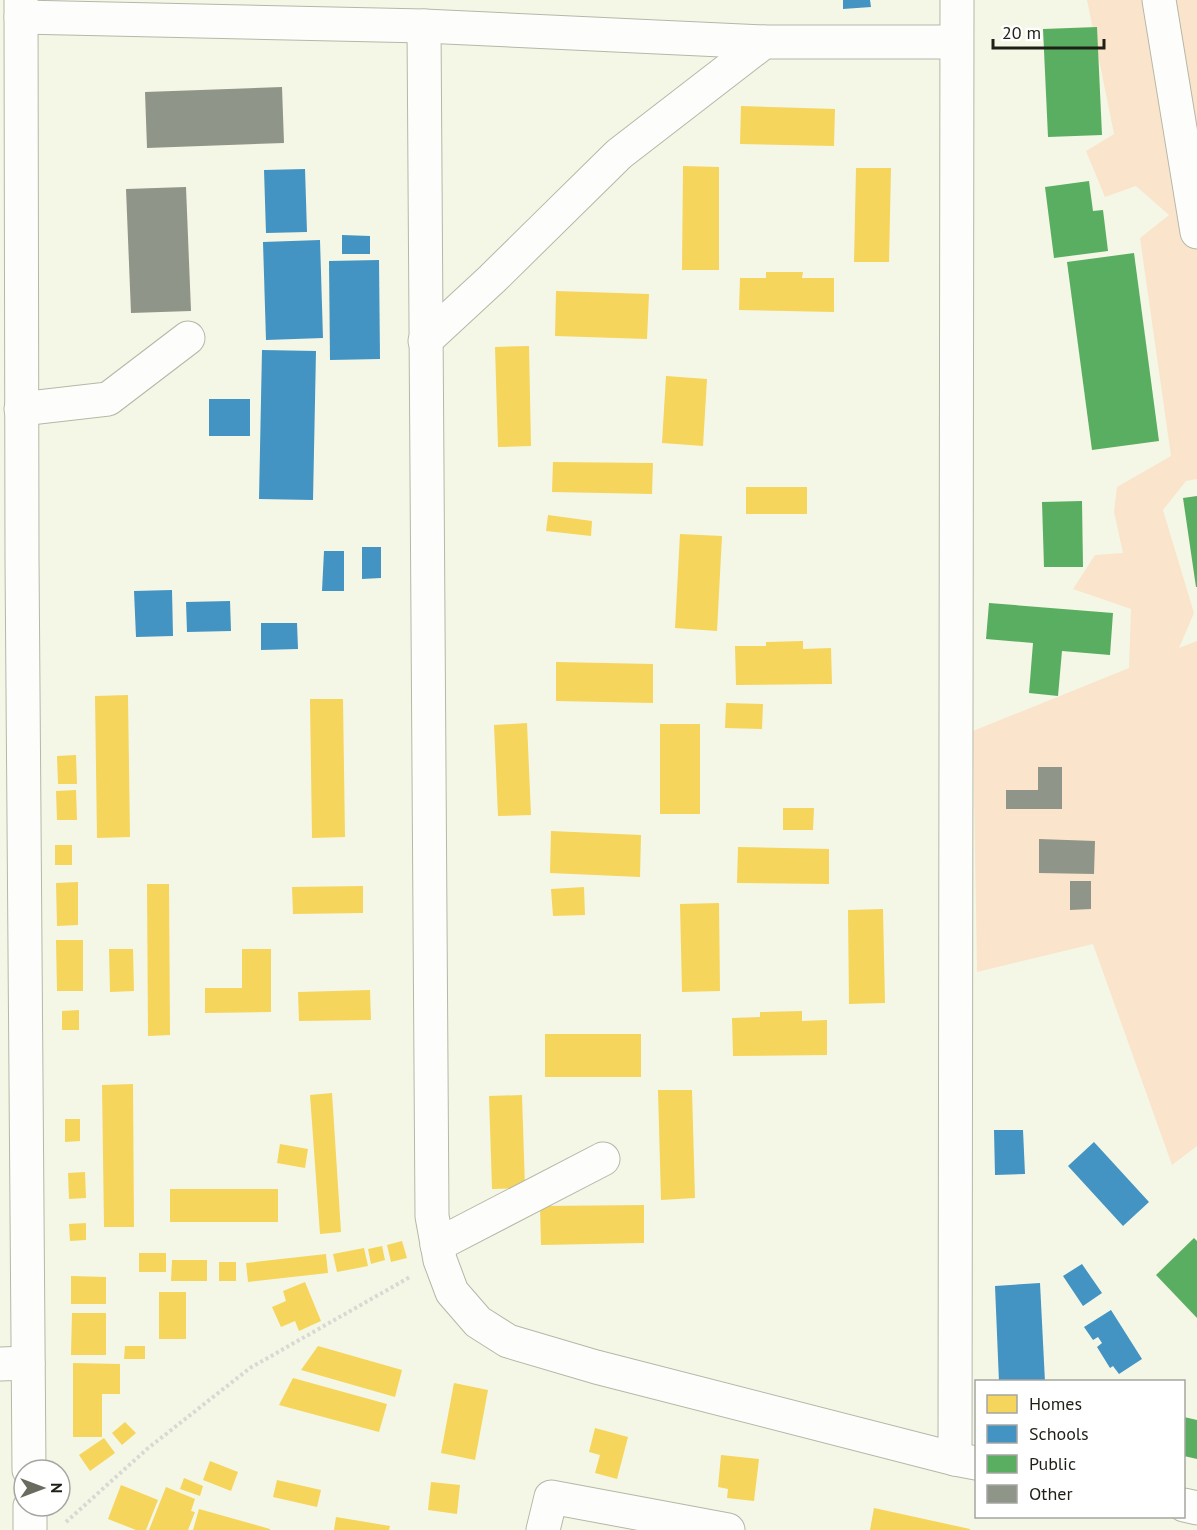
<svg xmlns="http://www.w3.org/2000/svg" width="1197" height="1530" font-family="'PT Sans',sans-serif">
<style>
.green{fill:#fae4cc}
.homes{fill:#f6d55c}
.schools{fill:#4393c3}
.public{fill:#5aae61}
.building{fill:#909589}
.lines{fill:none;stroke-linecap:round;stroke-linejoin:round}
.minor-casing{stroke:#b5b7a8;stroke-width:35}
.path{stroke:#d8d9d3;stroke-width:4;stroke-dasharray:3 3;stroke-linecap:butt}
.minor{stroke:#fdfefb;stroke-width:33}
</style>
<rect width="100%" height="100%" fill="#f4f7e5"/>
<path class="green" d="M1087,0H1197V479L1186,481L1163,510L1194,613L1179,648L1197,641V1146L1172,1165L1093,944L977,972L973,731L1129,668L1131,609L1073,589L1095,555L1123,553L1114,512L1117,487L1171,456L1140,238L1169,215L1136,186L1105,197L1086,151L1114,134Z"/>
<g class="homes">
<path d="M741,106L835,109L834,146L740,144Z"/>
<path d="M683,166L719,167V270H682Z"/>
<path d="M856,168H891L889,262H854Z"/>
<path d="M766,272H803L802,278H834V312L739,310L740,278H766Z"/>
<path d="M556,291L649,294L647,339L555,336Z"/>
<path d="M529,346L531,446L498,447L495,347Z"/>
<path d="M666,376L707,379L703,446L662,443Z"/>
<path d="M553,462L653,463L652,494L552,492Z"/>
<rect x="746" y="487" width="61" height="27"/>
<path d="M548,515L592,521L591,536L546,531Z"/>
<path d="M680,534L722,536L717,631L675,628Z"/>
<path d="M803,641V649L831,648L832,684L736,685L735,646H766V642Z"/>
<path d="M556,662L653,664V703L556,701Z"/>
<path d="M128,695L130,837L97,838L95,696Z"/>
<path d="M310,699H343L345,837L312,838Z"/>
<path d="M726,703L763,704L762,729L725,728Z"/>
<path d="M527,723L531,815L498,816L494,725Z"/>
<rect x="660" y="724" width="40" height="90"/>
<path d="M76,755L77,784H58L57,756Z"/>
<path d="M76,790L77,820H57L56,791Z"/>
<path d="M783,808H814L813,830H783Z"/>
<path d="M551,831L641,835L640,877L550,873Z"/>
<rect x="55" y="845" width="17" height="20"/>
<path d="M738,847L829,849V884L737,883Z"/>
<path d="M78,882V925L57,926L56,883Z"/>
<path d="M147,884H169L170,1035L148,1036Z"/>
<path d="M363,886V913L293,914L292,887Z"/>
<path d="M584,887L585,915L553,916L551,889Z"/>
<path d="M719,903L720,991L682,992L680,904Z"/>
<path d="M883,909L885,1003L849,1004L848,910Z"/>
<path d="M56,940H83V991H57Z"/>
<path d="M109,949H133L134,991L110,992Z"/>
<path d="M242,949H271V1012L205,1013V988H242Z"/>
<path d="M370,990L371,1020L299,1021L298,992Z"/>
<path d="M79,1010V1030H62V1011Z"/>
<path d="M802,1011V1021L827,1020V1055L733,1056L732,1018L760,1017V1012Z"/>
<rect x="545" y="1034" width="96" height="43"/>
<path d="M133,1084L134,1227H104L102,1085Z"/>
<path d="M658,1090H692L695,1198L661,1200Z"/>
<path d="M332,1093L341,1232L320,1234L310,1095Z"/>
<path d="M522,1095L525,1188L492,1189L489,1096Z"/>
<path d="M65,1119H80V1141L65,1142Z"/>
<path d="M280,1144L308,1149L305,1168L277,1163Z"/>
<path d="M85,1172L86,1198L69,1199L68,1173Z"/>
<rect x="170" y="1189" width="108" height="33"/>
<path d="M644,1205V1243L541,1245L540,1206Z"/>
<path d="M86,1223V1240L70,1241L69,1224Z"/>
<path d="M402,1241L407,1258L391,1262L387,1245Z"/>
<path d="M382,1246L385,1260L371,1264L368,1249Z"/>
<path d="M364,1248L368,1266L337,1272L333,1254Z"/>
<rect x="139" y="1253" width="27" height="19"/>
<path d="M326,1254L328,1273L248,1282L246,1263Z"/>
<path d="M172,1260H207V1281H171Z"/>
<rect x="219" y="1262" width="17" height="19"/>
<path d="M71,1276L106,1277V1304H71Z"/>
<path d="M305,1282L321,1321L299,1331L295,1321L281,1327L272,1307L286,1301L283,1291Z"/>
<rect x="159" y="1292" width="27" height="47"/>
<path d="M72,1313H106V1355H71Z"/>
<path d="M125,1346H145V1359H124Z"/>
<path d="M318,1346L402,1370L395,1397L301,1370Z"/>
<path d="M73,1363L120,1364V1394H102V1437H73Z"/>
<path d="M293,1378L387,1404L379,1432L279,1405Z"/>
<path d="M454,1383L488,1390L475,1460L441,1453Z"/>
<path d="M125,1422L136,1433L122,1445L112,1433Z"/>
<path d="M595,1428L628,1437L617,1479L595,1473L600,1455L589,1452Z"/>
<path d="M104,1438L115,1453L90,1471L79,1455Z"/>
<path d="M721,1455L759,1459L754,1501L727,1498L728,1489L718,1487Z"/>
<path d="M210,1461L238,1472L231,1491L203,1480Z"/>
<path d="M184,1478L203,1486L200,1496L180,1489Z"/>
<path d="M277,1480L321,1490L317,1507L273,1497Z"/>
<path d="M431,1482L460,1485L457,1514L428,1510Z"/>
<path d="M121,1485L158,1500L146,1530H136L108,1519Z"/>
<path d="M166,1487L195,1499L191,1511L195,1512L188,1530H149Z"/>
<path d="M874,1508L970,1529V1530H870Z"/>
<path d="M199,1509L270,1529V1530H193Z"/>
<path d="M336,1517L390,1526L389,1530H334Z"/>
</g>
<g class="schools">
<path d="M843,0H870L871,7L843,9Z"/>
<path d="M305,169L307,232L266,233L264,170Z"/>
<path d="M342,235L370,236V254H342Z"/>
<path d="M320,240L323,338L266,340L263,242Z"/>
<path d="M379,260L380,359L330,360L329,261Z"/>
<path d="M262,350L316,351L313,500L259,499Z"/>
<rect x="209" y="399" width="41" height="37"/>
<path d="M362,547H381V578L362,579Z"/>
<path d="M324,551H344V591H322Z"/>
<path d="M172,590L173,636L136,637L134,591Z"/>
<path d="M230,601L231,631L187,632L186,602Z"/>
<path d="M261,623H297L298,649L261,650Z"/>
<path d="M994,1130H1023L1025,1174L995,1175Z"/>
<path d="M1094,1142L1149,1202L1123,1226L1068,1166Z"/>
<path d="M1082,1264L1102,1293L1083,1306L1063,1276Z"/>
<path d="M1040,1283L1045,1382H999L995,1286Z"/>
<path d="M1111,1310L1142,1359L1119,1374L1113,1366L1110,1368L1097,1347L1102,1343L1098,1337L1093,1340L1084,1327Z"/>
</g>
<g class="public">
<path d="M1097,27L1102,135L1048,137L1043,29Z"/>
<path d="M1089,181L1093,211L1103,210L1108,251L1054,258L1045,187Z"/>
<path d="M1134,253L1159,441L1092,450L1067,262Z"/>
<path d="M1197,496V587H1196L1183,498Z"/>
<path d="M1082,501L1083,567H1044L1042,502Z"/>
<path d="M989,603L1113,613L1110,655L1062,651L1058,696L1029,693L1033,643L986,639Z"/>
<path d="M1194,1238L1197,1241V1318L1156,1275Z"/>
<path d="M1184,1417L1197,1420V1459L1184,1456Z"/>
</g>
<g class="building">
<path d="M282,87L284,143L147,148L145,92Z"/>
<path d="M186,187L191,311L131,313L126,189Z"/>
<path d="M1038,767H1062V809H1006V790H1038Z"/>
<path d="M1039,839L1095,841L1094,874L1039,873Z"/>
<path d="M1070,881H1091V909L1070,910Z"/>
</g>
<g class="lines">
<defs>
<g id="minor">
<path d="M21,0L22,559L29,1470"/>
<path d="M957,0L955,1459L976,1463"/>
<path d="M1159,0L1197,232"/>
<path d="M21,17L424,26L764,42H956"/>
<path d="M424,26L432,1216L440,1260L452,1292L478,1322L508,1341L596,1367L955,1459"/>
<path d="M425,341L492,279L619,154L764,42"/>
<path d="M21,409L108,399L188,338"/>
<path d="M437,1245L603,1159"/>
<path d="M0,1364L28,1363"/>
<path d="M1184,1505L1197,1508"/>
<path d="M30,1506V1530"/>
<path d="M543,1530L551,1497L728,1530"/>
</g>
</defs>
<use href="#minor" class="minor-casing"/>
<path class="path" d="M66,1522L147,1449L250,1368L410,1277"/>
<use href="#minor" class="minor"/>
</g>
<rect x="975" y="1380" width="210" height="138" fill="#ffffff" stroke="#a5a6a1" stroke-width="1.5"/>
<rect x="987" y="1395" width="30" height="18" fill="#f6d55c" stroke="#a5a6a1" stroke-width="1.5"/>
<text x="1029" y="1410" font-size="18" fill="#1f2015">Homes</text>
<rect x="987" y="1425" width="30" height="18" fill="#4393c3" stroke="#a5a6a1" stroke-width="1.5"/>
<text x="1029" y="1440" font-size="18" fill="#1f2015">Schools</text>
<rect x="987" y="1455" width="30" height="18" fill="#5aae61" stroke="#a5a6a1" stroke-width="1.5"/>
<text x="1029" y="1470" font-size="18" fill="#1f2015">Public</text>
<rect x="987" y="1485" width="30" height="18" fill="#909589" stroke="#a5a6a1" stroke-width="1.5"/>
<text x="1029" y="1500" font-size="18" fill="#1f2015">Other</text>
<g transform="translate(42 1488) rotate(90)"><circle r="28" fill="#ffffff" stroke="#a5a6a1" stroke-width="1.5"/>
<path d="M0-4.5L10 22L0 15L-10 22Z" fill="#6a6b5e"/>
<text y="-9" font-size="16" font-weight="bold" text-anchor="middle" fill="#1f2015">N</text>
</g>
<path d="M993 39v9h111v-9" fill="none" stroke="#1f2015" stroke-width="3"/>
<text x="1002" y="39" font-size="18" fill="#1f2015" stroke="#ffffff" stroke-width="4.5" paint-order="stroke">20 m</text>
</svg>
